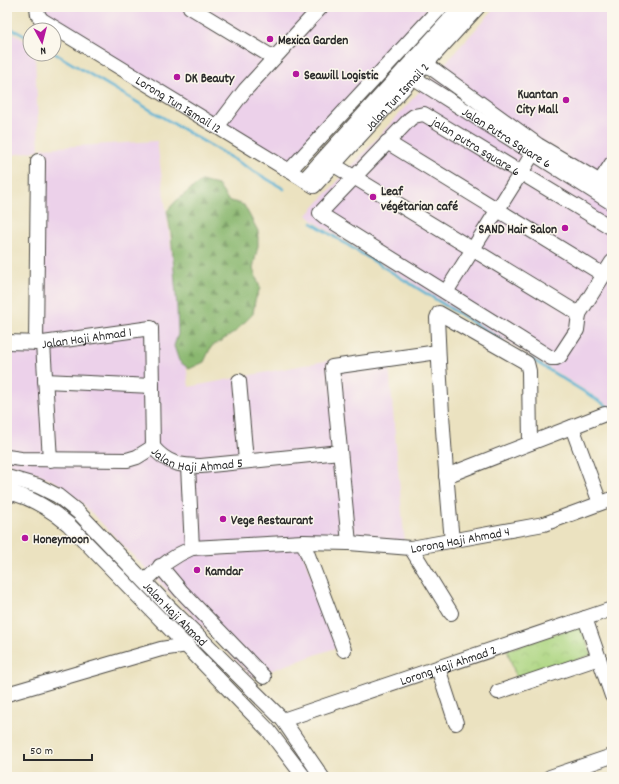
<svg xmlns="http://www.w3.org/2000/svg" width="619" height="784" font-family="Dekko,sans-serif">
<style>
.built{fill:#ecd1ea}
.forest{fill:url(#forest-firs);stroke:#5a714e}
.park{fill:url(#park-crowns);stroke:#6c8056}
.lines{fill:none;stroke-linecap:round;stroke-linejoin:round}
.stream{stroke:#57b1d5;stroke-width:2.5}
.minor-casing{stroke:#484641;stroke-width:16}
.highway-casing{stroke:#484641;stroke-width:22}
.minor{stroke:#fff;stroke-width:14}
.highway{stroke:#fff;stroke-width:20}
.poi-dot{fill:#b5179e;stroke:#fbf7ec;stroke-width:1.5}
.labels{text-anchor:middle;stroke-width:3;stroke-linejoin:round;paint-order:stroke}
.poi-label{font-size:13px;font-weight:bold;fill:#2b2b2b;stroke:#fbf7ec;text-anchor:start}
.street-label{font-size:13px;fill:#2b2b2b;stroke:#fbf7ec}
</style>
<defs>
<pattern id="forest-firs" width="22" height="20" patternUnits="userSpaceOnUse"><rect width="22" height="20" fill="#8ab770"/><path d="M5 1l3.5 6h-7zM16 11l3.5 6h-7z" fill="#71955c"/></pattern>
<pattern id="park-crowns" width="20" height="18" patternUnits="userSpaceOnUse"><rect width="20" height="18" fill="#add682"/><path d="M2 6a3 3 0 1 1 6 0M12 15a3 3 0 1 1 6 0" fill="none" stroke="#95b870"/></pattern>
</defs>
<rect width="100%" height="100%" fill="#fbf7ec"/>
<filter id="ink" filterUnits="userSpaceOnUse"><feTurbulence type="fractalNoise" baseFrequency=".025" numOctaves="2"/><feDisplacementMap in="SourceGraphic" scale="8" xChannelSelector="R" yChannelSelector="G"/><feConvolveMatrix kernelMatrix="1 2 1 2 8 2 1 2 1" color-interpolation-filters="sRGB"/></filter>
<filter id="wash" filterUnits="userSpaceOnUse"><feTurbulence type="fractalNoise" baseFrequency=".012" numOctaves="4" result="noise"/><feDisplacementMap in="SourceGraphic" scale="16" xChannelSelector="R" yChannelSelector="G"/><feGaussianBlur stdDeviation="0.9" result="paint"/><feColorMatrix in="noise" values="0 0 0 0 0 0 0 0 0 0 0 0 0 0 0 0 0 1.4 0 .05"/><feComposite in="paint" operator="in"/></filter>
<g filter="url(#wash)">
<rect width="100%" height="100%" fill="#ebe2c0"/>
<g class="built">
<path d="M35,7H439L288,169L41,18Z"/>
<path d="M496,7H612V407L312,220L307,215Z"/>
<path d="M7,29L30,44V54H35L39,150L7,156Z"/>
<path d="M157,141L189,387L325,361L388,355L405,547L298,540L338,647L252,677L81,502L59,484L37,473L7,463V344H37L38,219L42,148Z"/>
</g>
<path class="forest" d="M201,181L218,185L228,200L244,205L258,231V246L253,268L260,288L255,301L253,314L234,333L211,347L204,362L189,369L179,361L174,346L178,334L177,307L171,233L167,211L176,201Z"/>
<path class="park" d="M581,625L591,655L517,680L507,650Z"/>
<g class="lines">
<g class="stream">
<path d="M7,26L30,39"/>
<path d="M54,53L284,189"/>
<path d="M312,223L503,341"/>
<path d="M531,359L612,409"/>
</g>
</g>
</g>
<g filter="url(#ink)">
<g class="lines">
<defs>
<g id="minor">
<path id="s1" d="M37,7L38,15L42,20L314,186L478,7"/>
<path d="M190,7L274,58"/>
<path d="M426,64L538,145L612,189"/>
<path id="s2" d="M404,70L414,78L612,203"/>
<path d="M217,127L245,90L321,7"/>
<path d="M387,142L604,275"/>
<path d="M334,165L579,314"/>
<path d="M289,171L441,7"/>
<path d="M304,180L461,7"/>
<path d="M595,189L612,163"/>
<path d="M446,292L532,155"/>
<path id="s3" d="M579,314L577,330L560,356L556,358H551L325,217L320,213L410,119L414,116L424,114L612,228"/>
<path d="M579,314L612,262"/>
<path id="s4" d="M7,342L43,343L151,328L153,447C167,464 181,466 201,466L340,452"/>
<path d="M36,343L38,161"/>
<path d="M43,343L50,460"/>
<path d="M45,381L152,386"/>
<path d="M239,381L246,461"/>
<path d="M572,427L600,503"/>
<path d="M7,457L21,459L127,460L137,457L153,447"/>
<path d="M188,466L192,548"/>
<path d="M446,476L605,414"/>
<path id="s5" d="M7,477L38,486L58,496L78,512L171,609L283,720L322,777"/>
<path d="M7,492C30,496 50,509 68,524L269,731L304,777"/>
<path d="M452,541C445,467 440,392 437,318L439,313L527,363L529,371L530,443"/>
<path d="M303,542L344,650"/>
<path d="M349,543L332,367L438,352"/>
<path d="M411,548L451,613"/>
<path d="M160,566L181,591L264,677"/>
<path id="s6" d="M145,581C159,567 173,556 192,548L303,542L349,543L411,548L544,524L612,499"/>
<path d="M585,618L612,696"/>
<path d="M438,668L456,723"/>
<path d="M498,692L599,658"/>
<path d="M7,694L161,649L187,645"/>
<path id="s7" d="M283,720L612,609"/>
<path d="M550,777L612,756"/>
</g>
<path id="highway" d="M7,493L10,492"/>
</defs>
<use href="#minor" class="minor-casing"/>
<use href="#highway" class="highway-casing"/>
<use href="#minor" class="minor"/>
<use href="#highway" class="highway"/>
</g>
</g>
<g class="poi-dot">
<circle cx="270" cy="39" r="4"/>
<circle cx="296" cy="74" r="4"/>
<circle cx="177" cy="77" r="4"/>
<circle cx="566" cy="100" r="4"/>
<circle cx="373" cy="197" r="4"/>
<circle cx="565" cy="228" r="4"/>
<circle cx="223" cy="519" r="4"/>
<circle cx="25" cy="538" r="4"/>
<circle cx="197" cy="570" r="4"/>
</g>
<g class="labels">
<g class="poi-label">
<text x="278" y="44">Mexica Garden</text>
<text x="304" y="79">Seawill Logistic</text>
<text x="185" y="82">DK Beauty</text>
<text x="558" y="98" text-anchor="end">Kuantan<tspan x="558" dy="15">City Mall</tspan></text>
<text x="381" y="195">Leaf<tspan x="381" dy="15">végétarian café</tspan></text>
<text x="557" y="233" text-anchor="end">SAND Hair Salon</text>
<text x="231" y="524">Vege Restaurant</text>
<text x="33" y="543">Honeymoon</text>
<text x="205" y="575">Kamdar</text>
</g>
<g class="street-label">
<text dy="5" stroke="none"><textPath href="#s1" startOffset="455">Jalan Tun Ismail 2</textPath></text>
<text dy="5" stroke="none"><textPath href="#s1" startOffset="175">Lorong Tun Ismail 12</textPath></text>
<text dy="5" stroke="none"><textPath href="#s2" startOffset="123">Jalan Putra Square 6</textPath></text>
<text dy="5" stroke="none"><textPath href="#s3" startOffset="536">jalan putra square 6</textPath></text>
<text dy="5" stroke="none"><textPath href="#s4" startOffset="80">Jalan Haji Ahmad 1</textPath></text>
<text dy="5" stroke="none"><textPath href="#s4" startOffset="313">Jalan Haji Ahmad 5</textPath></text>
<text dy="5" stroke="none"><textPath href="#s6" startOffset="327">Lorong Haji Ahmad 4</textPath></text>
<text dy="5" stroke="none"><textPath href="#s5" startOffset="221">Jalan Haji Ahmad</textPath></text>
<text dy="5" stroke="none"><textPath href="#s7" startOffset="174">Lorong Haji Ahmad 2</textPath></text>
</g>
</g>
<rect width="619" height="784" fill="none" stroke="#fbf7ec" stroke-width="24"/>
<g transform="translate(42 42) rotate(173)"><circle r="19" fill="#fbf7ec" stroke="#a8a59f"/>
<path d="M0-3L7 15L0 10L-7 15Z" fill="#b5179e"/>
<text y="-6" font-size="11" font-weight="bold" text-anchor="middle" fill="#2b2b2b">N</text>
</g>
<path d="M24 754v6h68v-6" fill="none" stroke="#2b2b2b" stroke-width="2"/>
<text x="30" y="754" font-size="12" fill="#2b2b2b" stroke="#fbf7ec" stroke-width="3" paint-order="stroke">50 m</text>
</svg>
